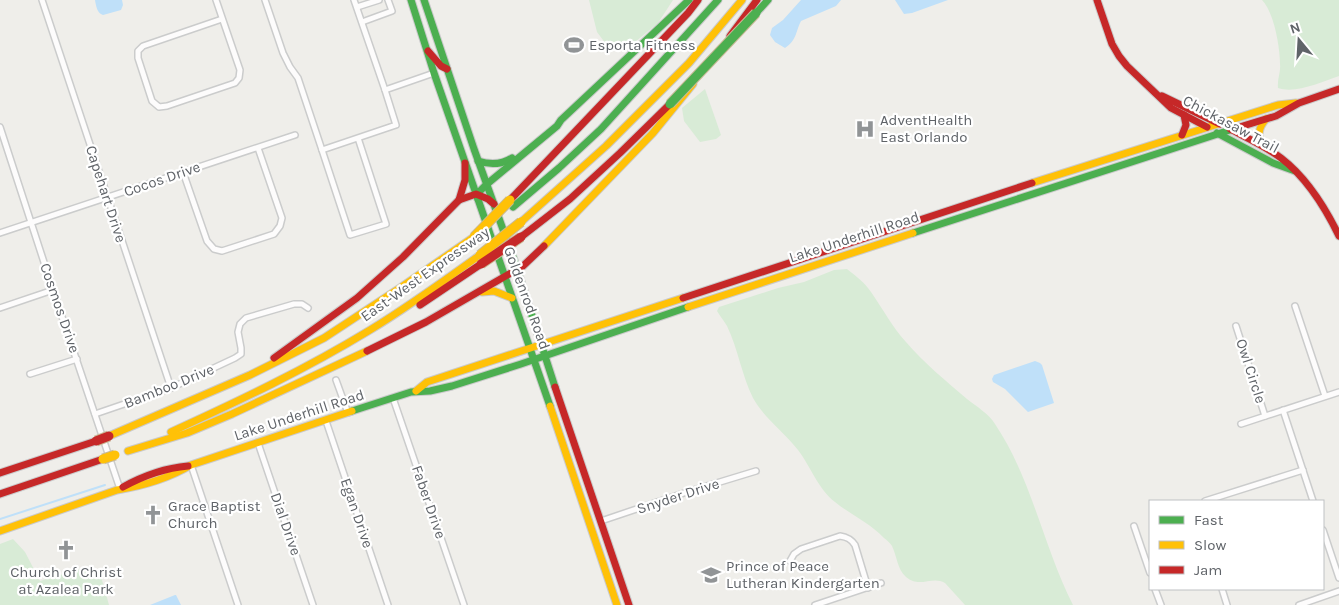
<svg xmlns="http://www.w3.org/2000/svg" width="1339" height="605" font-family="Karla,sans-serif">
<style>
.green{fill:#d8ebd6}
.water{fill:#bfe0f9}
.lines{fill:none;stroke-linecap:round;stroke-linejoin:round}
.stream{stroke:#bfe0f9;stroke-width:2}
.street-casing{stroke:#cbcccc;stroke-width:8}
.fast-casing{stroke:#cacacb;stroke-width:9}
.slow-casing{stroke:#cacacb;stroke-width:9}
.jam-casing{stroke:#cacacb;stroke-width:9}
.street{stroke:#fdfcfc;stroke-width:5}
.fast{stroke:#4caf50;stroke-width:7}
.slow{stroke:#ffc107;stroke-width:7}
.jam{stroke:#c62828;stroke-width:7}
.fast-bridge-casing{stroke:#c8b996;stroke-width:11;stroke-linecap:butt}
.slow-bridge-casing{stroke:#c8b996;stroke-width:11;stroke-linecap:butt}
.jam-bridge-casing{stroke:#c8b996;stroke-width:11;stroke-linecap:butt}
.fast-bridge{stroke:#4caf50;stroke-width:9}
.slow-bridge{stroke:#ffc107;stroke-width:9}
.jam-bridge{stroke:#c62828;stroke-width:9}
.labels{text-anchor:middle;stroke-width:4.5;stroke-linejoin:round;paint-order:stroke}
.poi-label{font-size:15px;fill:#5f6368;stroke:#fff;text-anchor:start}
.street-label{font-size:15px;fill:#5f6368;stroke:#fff}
</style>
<rect width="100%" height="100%" fill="#efeeea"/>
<g class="green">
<path d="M589,0H673L658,23L629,47L624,50H618L606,44L597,32Z"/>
<path d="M1262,0H1339V76C1321,82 1296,94 1278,88C1277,79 1281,72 1280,64C1280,47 1274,12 1262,0Z"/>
<path d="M705,89L721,135L716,139L700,142L684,121L682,108Z"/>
<path d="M847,269C856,276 865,283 871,292C883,309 892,327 906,342C924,363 946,381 967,399C976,406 989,414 995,424C1032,479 1043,546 1073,605H965L945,583C932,575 920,589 906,577C897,569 897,556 892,546C890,543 887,540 884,538C870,523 851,515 835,502C818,489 811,467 798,450C784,432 764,418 753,398C742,376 738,349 727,326C724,321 720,316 717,311L719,307L778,288L804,282L834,270Z"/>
<path d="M13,539L25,552L40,581L87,567L100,573L109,605H0V544Z"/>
</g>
<g class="water">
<path d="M95,0H122L123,5L121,10L103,15C97,13 96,6 95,0Z"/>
<path d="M801,0H841L836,6L801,21C795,33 797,40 785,48L775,42L770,35L772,28L783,20Z"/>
<path d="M895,0H948L912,13L904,14Z"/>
<path d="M1035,361L1040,363L1042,365L1054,403L1028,412L1005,389L993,382L992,379L994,375Z"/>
<path d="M176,595L181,605H150L175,595Z"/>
</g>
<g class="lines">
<path class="stream" d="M0,519L105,485"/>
<defs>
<g id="street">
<path d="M42,0L171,388"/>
<path d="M216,0L240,70L239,78L235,83L167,106L159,107L152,101L138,58V51L143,46L222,19"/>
<path d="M265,0L283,53L290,67L298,78L322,150"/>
<path d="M354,0L385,90"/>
<path d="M357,7L379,0"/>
<path d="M362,22L392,11L388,0"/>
<path d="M0,127L53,290L120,489"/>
<path d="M358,138L386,224L350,235L322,150L396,125L385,90L434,73"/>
<path d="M183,172L207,241L214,249L222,251L274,234L280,226L282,218L258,148"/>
<path d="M0,233L295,135"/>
<path d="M1295,306L1325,396"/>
<path d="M0,308L53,290"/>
<path d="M1236,326L1265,416"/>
<path d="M30,374L77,359"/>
<path d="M336,380L348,413"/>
<path d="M393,398L464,605"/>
<path d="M1283,410L1313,501"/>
<path d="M95,414L171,388L235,358L241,354V348L238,332L240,324L246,318L294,304H302L308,308"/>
<path d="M326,421L388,605"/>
<path d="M1241,424L1339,392"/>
<path d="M258,443L313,605"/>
<path d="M191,465L238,605"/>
<path d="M1205,501L1303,470"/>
<path d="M601,521L687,492L756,471"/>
<path d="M1134,526L1150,573"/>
<path d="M1323,530L1339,578"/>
<path d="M790,561L794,554L801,549L840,536C847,537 851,539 855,545L868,588"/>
<path d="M1155,589L1161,605"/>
<path d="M1222,589L1227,605"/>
<path d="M815,605L881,583"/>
<path d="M1299,605L1339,591"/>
</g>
<g id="fast">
<path d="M411,0L434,73L550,406"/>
<path d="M424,0L474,149L514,260L555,387"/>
<path d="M756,13L768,0"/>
<path d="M1217,133L1273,163L1295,171"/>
<path d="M478,161C490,165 501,165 512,158"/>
<path d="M478,199L479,192L487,184L557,126L561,120L689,0"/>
<path d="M513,207L559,168L601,129L718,0"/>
<path d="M913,233L1233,129"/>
<path d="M352,411L411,392L430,391L452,386L521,364L688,307"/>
</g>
<g id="slow">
<path d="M1263,146C1257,136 1258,128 1266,119"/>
<path d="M1032,183L1278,105L1296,103"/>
<path d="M521,222L606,146L689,63L742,0"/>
<path d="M544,246L653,133L693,84"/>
<path d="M482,292L494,291L512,298"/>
<path d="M688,307L913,233"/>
<path d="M416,391L427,382L683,298"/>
<path d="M550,406L617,605"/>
<path d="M171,432C239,401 306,369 370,330C408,307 444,281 480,255"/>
<path d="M109,436L250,375L324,338L400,288L474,237"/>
<path d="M128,451L187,433L232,414L367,351"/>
<path d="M0,531L117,490C142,486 169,478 191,465L352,411"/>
</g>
<g id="jam">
<path d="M1097,0L1112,44L1119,56L1127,66L1171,108L1207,127"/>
<path d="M730,36L757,0"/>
<path d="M428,51L441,66L447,69"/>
<path d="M1162,96L1220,124"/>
<path d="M1230,129C1247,138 1265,146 1281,158C1307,178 1325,207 1339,236"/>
<path d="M1233,129L1276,116L1299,103L1339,89"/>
<path d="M1182,135L1186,125L1184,115"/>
<path d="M459,200L465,180V163"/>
<path d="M510,200L688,13L698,0"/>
<path d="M521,237L570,199L620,153L670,104"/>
<path d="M683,298L1032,183"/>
<path d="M420,305L481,264"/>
<path d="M367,351L426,322L523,266L544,246"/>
<path d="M274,358L357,298L403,257L459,200L476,194L488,199L494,204"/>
<path d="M555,387L629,605"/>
<path d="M0,473L96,441"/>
<path d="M123,487C143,476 165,468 188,466"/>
<path d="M0,494L103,459"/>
</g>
</defs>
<use href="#street" class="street-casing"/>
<use href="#fast" class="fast-casing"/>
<use href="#slow" class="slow-casing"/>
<use href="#jam" class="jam-casing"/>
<use href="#street" class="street"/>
<use href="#fast" class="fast"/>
<use href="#slow" class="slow"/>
<use href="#jam" class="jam"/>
<defs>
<path id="fast-bridge" d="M670,104L756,13"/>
<g id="slow-bridge">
<path d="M474,237L510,200"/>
<path d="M480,255L521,222"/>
<path d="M103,459L115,455"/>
</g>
<g id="jam-bridge">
<path d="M481,264L521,237"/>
<path d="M96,441L109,436"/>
</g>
</defs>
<use href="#fast-bridge" class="fast-bridge-casing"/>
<use href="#slow-bridge" class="slow-bridge-casing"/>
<use href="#jam-bridge" class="jam-bridge-casing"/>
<use href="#fast-bridge" class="fast-bridge"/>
<use href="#slow-bridge" class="slow-bridge"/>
<use href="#jam-bridge" class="jam-bridge"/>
</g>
<defs>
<symbol id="stadium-bare" viewBox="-9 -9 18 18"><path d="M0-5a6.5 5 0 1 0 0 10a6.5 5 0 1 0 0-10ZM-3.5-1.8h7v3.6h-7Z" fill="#919496" stroke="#fff" stroke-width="2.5" paint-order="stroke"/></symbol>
<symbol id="hospital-bare" viewBox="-9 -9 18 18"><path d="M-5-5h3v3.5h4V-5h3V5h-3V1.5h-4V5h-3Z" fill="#919496" stroke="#fff" stroke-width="2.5" paint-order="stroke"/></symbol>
<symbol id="church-bare" viewBox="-9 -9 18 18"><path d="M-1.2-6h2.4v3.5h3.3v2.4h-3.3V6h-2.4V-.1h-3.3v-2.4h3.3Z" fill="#919496" stroke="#fff" stroke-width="2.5" paint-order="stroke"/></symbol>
<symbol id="school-bare" viewBox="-9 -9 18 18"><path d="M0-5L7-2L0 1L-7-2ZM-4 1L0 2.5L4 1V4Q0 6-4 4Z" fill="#919496" stroke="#fff" stroke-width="2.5" paint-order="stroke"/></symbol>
</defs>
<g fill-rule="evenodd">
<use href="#stadium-bare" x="560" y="31" width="28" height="28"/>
<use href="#hospital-bare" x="851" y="115" width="28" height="28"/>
<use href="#church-bare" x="139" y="501" width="28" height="28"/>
<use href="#church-bare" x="52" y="536" width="28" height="28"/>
<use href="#school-bare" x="697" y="561" width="28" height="28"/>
</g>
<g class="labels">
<g class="poi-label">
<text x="589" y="50">Esporta Fitness</text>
<text x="880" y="125">AdventHealth<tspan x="880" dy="17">East Orlando</tspan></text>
<text x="168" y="511">Grace Baptist<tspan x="168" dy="17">Church</tspan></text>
<text x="726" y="571">Prince of Peace<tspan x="726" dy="17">Lutheran Kindergarten</tspan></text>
<text x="66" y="577" text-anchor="middle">Church of Christ<tspan x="66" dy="17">at Azalea Park</tspan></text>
</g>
<g class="street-label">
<text transform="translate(1231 124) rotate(28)" y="5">Chickasaw Trail</text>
<text transform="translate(162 179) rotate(-19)" y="5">Cocos Drive</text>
<text transform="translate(106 194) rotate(72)" y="5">Capehart Drive</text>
<text transform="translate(854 237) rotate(-18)" y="5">Lake Underhill Road</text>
<text transform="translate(425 274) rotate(-35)" y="5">East-West Expressway</text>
<text transform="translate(527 298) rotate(70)" y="5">Goldenrod Road</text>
<text transform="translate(60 308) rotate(71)" y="5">Cosmos Drive</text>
<text transform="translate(1251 371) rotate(72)" y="5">Owl Circle</text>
<text transform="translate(169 386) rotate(-22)" y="5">Bamboo Drive</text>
<text transform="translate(299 415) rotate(-18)" y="5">Lake Underhill Road</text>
<text transform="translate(678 496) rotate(-18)" y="5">Snyder Drive</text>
<text transform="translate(429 502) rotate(71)" y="5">Faber Drive</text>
<text transform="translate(357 513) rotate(71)" y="5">Egan Drive</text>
<text transform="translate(286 524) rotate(71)" y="5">Dial Drive</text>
</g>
</g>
<rect x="1149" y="500" width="175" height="90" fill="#ffffff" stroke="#bfc1c3"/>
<rect x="1159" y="516" width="25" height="8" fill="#4caf50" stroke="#bfc1c3"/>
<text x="1194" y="525" font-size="15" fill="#5f6368">Fast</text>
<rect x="1159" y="541" width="25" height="8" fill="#ffc107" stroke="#bfc1c3"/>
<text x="1194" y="550" font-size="15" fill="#5f6368">Slow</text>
<rect x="1159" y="566" width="25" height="8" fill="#c62828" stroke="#bfc1c3"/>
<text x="1194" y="575" font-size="15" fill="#5f6368">Jam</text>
<g transform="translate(1299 40) rotate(342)" stroke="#ffffff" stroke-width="4" paint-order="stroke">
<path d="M0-4L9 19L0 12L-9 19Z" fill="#5f6368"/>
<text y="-8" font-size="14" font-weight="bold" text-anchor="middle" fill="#5f6368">N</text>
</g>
</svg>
